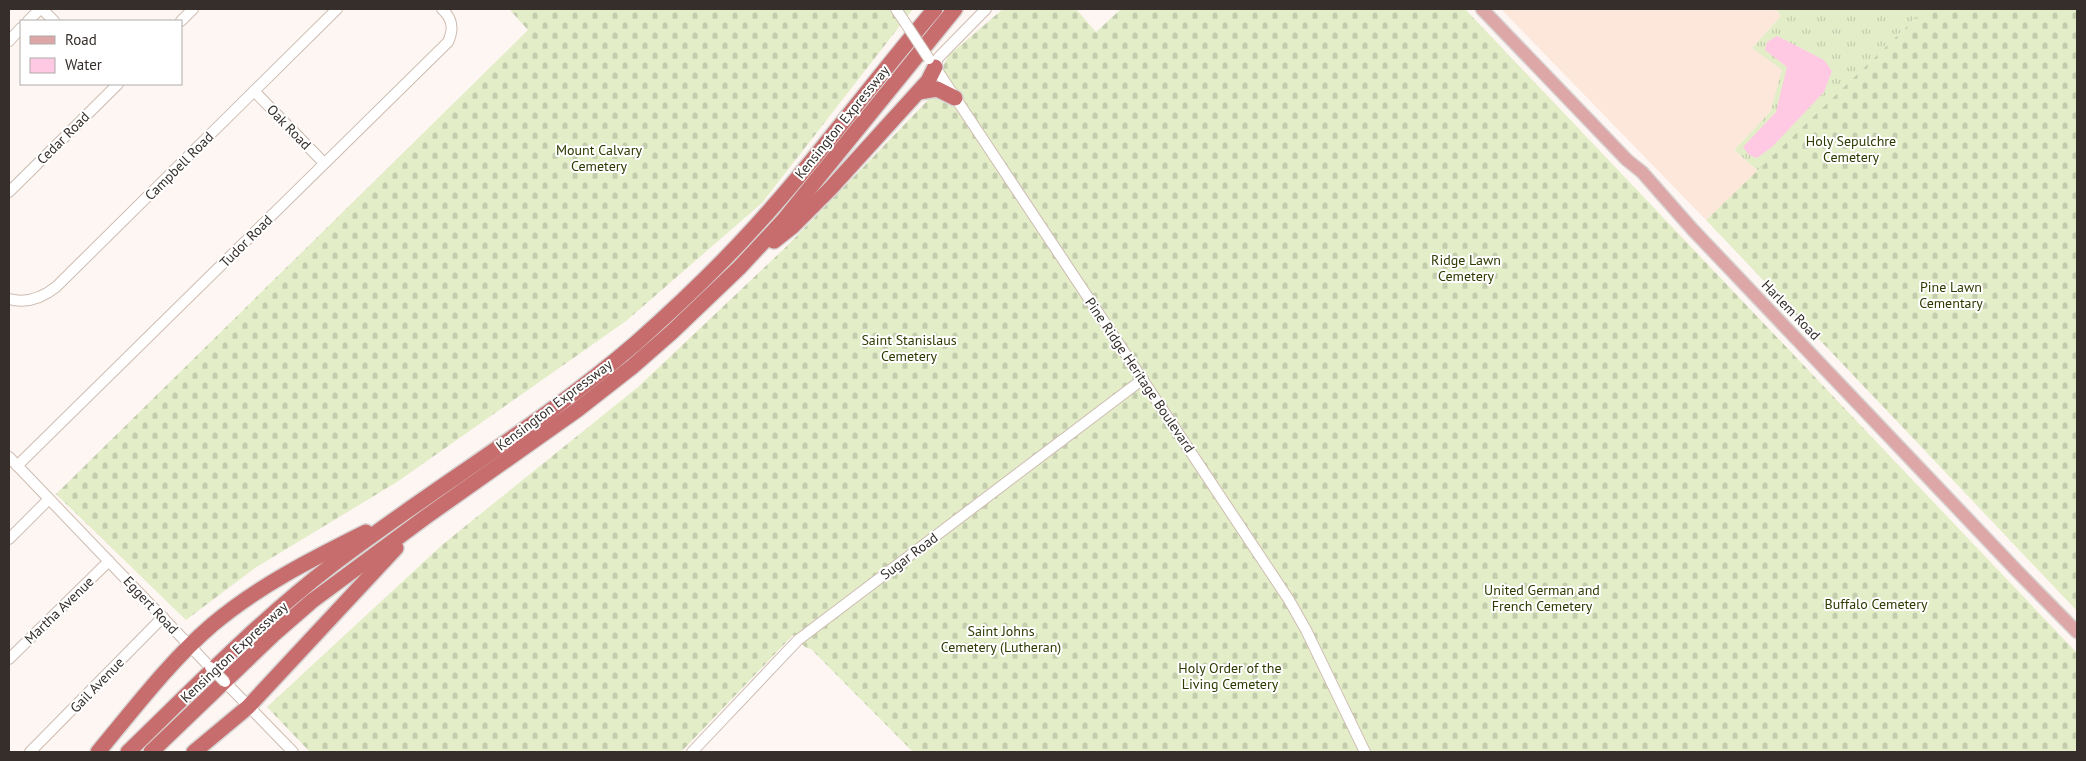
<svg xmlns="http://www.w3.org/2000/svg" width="2086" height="761" font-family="'PT Sans',sans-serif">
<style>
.built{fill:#fce7da}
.grass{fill:url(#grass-tufts)}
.cemetery{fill:url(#cemetery-stones)}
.water{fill:#ffc8e3}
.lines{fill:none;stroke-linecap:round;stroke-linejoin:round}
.minor-casing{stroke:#cebcb1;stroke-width:12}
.major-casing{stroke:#d7d5d4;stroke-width:15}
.highway-casing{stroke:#d7d5d4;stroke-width:18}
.minor{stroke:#fff;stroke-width:10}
.major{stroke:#dda7a7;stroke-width:12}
.highway{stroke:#c76d6d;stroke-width:15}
.minor-bridge-casing{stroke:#cebcb1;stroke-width:12;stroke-linecap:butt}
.minor-bridge{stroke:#fff;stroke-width:10}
.labels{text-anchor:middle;stroke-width:4;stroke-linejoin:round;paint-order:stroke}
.street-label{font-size:14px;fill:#352e2a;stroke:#fff}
.park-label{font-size:14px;fill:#2e3a00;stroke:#fff}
</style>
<defs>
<pattern id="grass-tufts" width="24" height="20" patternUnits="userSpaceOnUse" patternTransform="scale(1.25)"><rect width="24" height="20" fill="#e3eec9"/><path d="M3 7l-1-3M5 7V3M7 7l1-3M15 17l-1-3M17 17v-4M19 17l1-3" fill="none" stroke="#c3ccad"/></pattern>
<pattern id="cemetery-stones" width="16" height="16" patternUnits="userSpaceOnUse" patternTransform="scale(1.25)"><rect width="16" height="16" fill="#e3eec9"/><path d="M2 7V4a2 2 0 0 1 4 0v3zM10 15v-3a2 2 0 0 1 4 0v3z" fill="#c3ccad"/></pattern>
</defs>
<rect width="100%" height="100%" fill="#fef6f2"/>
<path class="built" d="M1501,9H1776L1781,16L1752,48L1783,70L1770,112L1734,150L1758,171L1706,220Z"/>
<path class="grass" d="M1776,9H1925L1758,171L1734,150L1770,112L1782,70L1752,48L1781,16Z"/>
<g class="cemetery">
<path d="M509,9H913L762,203L626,321L397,482L255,568L186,620L56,494L528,30Z"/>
<path d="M1003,9H1076L1096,32L1121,9H1465L2077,653V752H913L811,649L805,647L793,635L681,752H310L267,707L442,545L638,387L787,246L928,100L948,56Z"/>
<path d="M1925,9H2077V611L1706,220Z"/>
</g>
<path class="water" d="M1777,36L1824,60L1832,71L1824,92L1772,147L1757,158L1749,155L1743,147L1776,112L1787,67L1765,50L1767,42Z"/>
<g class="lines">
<defs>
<g id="minor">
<path d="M42,9L54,21"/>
<path d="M896,9L904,21"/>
<path d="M28,21L40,9"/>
<path d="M181,21L193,9"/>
<path d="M9,41L21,28"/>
<path d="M933,64L1289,600L1306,630L1365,752"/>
<path d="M935,67L938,58L986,9"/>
<path d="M254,91L324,163"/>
<path d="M9,192L118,84"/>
<path d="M9,299C27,304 42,298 56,287L337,9"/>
<path d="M9,457L210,667"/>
<path d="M17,466L448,42C454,29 453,19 442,9"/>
<path d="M9,539L49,499"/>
<path d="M9,659L109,561"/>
<path d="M225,682L293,752"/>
<path d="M30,752L163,617"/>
<path d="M692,752L798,640L1143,379"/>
</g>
<path id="major" d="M1482,9L1627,160L1642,172L1693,230L2019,573L2077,632"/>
<g id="highway">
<path d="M919,92L937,89L955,98"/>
<path d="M774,241L793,226L830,189L928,81L935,67"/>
<path d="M98,752C133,710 171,660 212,625C258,586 312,559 366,532"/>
<path d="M128,752C194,688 259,621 332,565C432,489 541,425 636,343C672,311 707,278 740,243C810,169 869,86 935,9"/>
<path d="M151,752L274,634L312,601L427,516L577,410L632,367L672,332L739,268L783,221L955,9"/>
<path d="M194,752L248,707L396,548"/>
</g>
</defs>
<use href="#minor" class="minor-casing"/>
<use href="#major" class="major-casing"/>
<use href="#highway" class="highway-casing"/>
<use href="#minor" class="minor"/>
<use href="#major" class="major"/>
<use href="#highway" class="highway"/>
<defs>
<g id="minor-bridge">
<path d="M904,21L929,59"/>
<path d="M210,667L225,682"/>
</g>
</defs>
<use href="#minor-bridge" class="minor-bridge-casing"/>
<use href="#minor-bridge" class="minor-bridge"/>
</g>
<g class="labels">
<g class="street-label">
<text transform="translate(842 122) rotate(-51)" y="5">Kensington Expressway</text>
<text transform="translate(289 127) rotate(46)" y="5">Oak Road</text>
<text transform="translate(63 138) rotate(-45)" y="5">Cedar Road</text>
<text transform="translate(179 166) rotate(-45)" y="5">Campbell Road</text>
<text transform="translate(246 241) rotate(-45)" y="5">Tudor Road</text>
<text transform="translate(1791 310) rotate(46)" y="5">Harlem Road</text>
<text transform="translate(1140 375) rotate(56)" y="5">Pine Ridge Heritage Boulevard</text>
<text transform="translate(554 405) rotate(-37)" y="5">Kensington Expressway</text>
<text transform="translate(909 556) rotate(-37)" y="5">Sugar Road</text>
<text transform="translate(151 605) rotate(47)" y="5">Eggert Road</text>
<text transform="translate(59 610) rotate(-44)" y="5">Martha Avenue</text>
<text transform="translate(234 652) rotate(-43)" y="5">Kensington Expressway</text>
<text transform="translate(97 685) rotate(-46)" y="5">Gail Avenue</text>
</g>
<g class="park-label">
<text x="1851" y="146">Holy Sepulchre<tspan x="1851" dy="16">Cemetery</tspan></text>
<text x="599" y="155">Mount Calvary<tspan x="599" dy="16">Cemetery</tspan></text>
<text x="1466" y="265">Ridge Lawn<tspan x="1466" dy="16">Cemetery</tspan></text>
<text x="1951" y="292">Pine Lawn<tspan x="1951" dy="16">Cementary</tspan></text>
<text x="909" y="345">Saint Stanislaus<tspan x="909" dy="16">Cemetery</tspan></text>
<text x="1542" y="595">United German and<tspan x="1542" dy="16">French Cemetery</tspan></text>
<text x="1876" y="609">Buffalo Cemetery</text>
<text x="1001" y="636">Saint Johns<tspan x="1001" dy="16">Cemetery (Lutheran)</tspan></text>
<text x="1230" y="673">Holy Order of the<tspan x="1230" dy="16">Living Cemetery</tspan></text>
</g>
</g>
<rect width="2086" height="761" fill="none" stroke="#352e2a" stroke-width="20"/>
<rect x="20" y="20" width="162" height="65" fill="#ffffff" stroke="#aeabaa"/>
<rect x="30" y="36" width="25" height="8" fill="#dda7a7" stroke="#aeabaa"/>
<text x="65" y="45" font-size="15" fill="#352e2a">Road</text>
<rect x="30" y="58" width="25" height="15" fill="#ffc8e3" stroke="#aeabaa"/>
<text x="65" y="70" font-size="15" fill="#352e2a">Water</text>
</svg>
